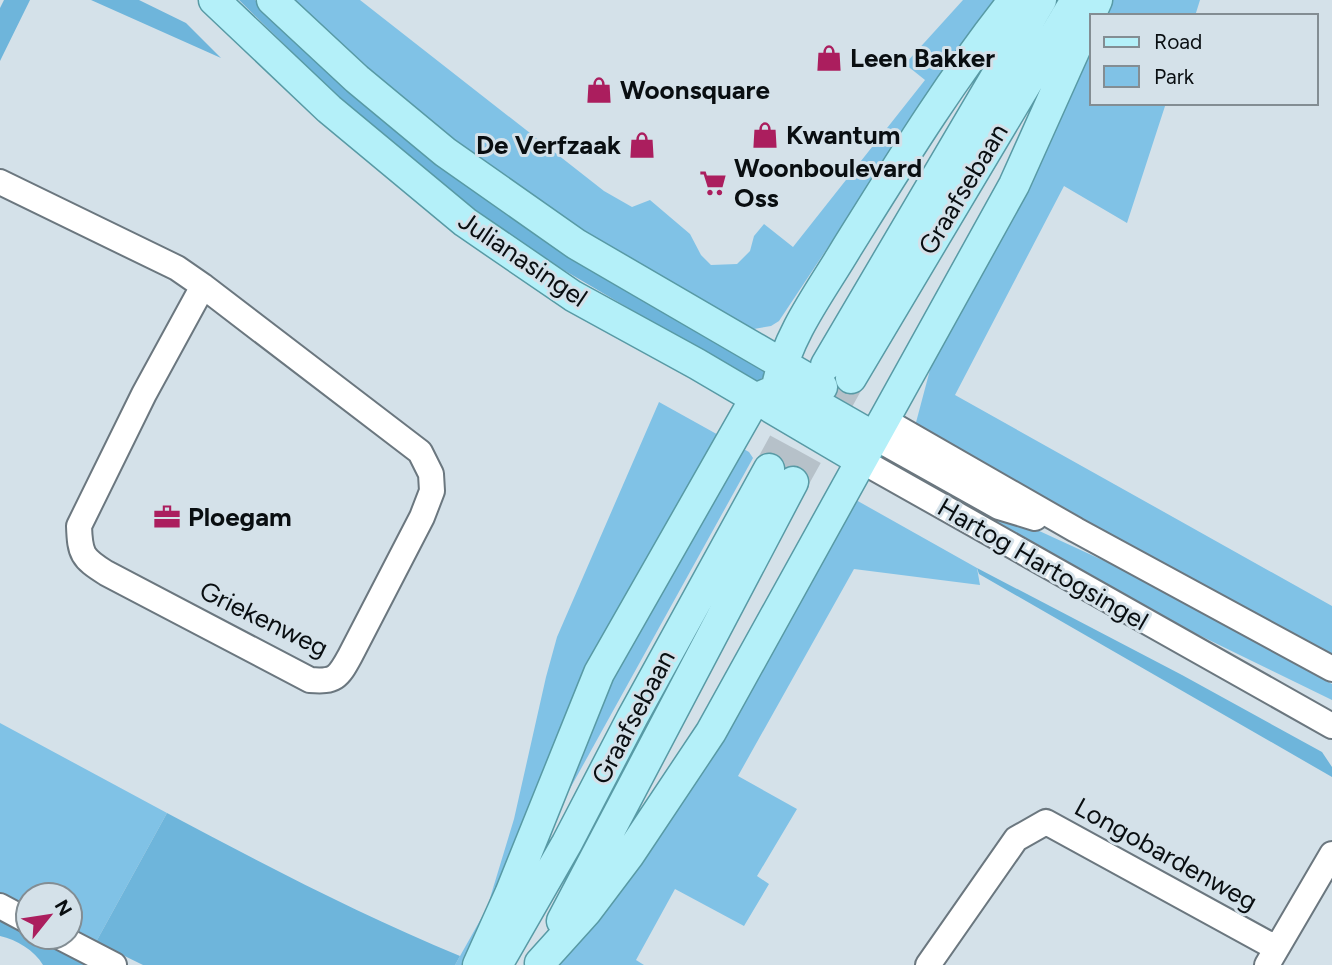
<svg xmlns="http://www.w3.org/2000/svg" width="1332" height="965" viewBox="0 0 1332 965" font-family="Figtree,sans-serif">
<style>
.green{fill:#80c2e6}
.forest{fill:#6eb5db}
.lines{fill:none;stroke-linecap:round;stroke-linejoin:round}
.major-tunnel{stroke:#b6c1c9;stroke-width:30;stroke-dasharray:30 15;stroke-linecap:butt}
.minor-casing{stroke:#6b777f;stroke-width:28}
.major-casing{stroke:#589aa5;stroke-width:33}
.minor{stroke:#fff;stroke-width:24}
.major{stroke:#b4f0f9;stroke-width:30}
.labels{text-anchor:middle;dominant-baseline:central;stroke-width:6;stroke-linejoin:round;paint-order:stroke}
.poi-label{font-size:26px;font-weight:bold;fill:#090e11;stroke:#d4e1e9;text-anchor:start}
.street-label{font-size:26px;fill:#090e11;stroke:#d4e1e9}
</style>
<rect width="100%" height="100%" fill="#d4e1e9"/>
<path class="green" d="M289 0H360L604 191 632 207 650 200 690 234 701 255 711 265 737 264 750 251 754 236 764 224 793 247 925 80 905 64 963 0H1003L901 137 779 321 771 326 748 330 658 283 475 163Z
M1103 0H1200L1195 16H1095Z
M1092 22V103H1166L1127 223 1064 186 955 395 1332 606V658L914 430 931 366 954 308Z
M659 402 749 452 753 458 567 794 480 965H455L487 908 514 819 546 677 557 637Z
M873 448 922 477 1161 587 1332 684V700L1166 619 945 494 870 458Z
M856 500 977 568 980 585 854 569 738 776 797 809 757 876 769 884 744 926 675 889 636 960 644 965H560Z
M0 723 167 813 96 942 70 929V895H28V908L0 894Z"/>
<path class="forest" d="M4 0H30L0 61V8Z
M91 0H139L186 23 221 58Z
M239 0H255L339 74 771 371 756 383 470 215 385 143Z
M977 568 1182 675 1322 752 1332 767V777L979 574Z
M167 813C263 864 360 915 460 956L455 965H143L96 942Z
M0 917 28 931V937H39L93 965H43C34 950 17 940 0 936Z"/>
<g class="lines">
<path class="major-tunnel" d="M769 469 807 399
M793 482 851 378"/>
<defs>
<path id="minor" d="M0 182 177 268 203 286 420 452 431 474 432 491 422 517 350 656C338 678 335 682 310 680L106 573C82 558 80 554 79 526L144 394 203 286
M884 420 1076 530 1332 669
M874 437 999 507 1035 518
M860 460 1332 726
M0 906 28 921
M60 937 114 965
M928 965 1016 839 1046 822 1276 948
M1267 965 1332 854"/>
<path id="major" d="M214 0 329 109 465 222 573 296 697 364 860 460
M272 0 357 79 445 152 576 244 822 387
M826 365 1041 0
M851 378 1076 0
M778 382C788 334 821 291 846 249 899 164 951 79 1014 0
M562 921 793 482
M540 963 586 912 629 855 711 732 1014 185 1097 0
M478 965 510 894 599 673 755 399 776 390 790 389 874 437
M497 965 567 843 632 718 769 469"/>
</defs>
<use href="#minor" class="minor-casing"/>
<use href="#major" class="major-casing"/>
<use href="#minor" class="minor"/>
<use href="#major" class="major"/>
</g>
<defs>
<symbol id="shop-bare" viewBox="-9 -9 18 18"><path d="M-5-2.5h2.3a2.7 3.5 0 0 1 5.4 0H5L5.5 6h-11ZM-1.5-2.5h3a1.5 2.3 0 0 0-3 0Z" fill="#ab1e5e" stroke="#d4e1e9" stroke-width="2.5" paint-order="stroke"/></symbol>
<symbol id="supermarket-bare" viewBox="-9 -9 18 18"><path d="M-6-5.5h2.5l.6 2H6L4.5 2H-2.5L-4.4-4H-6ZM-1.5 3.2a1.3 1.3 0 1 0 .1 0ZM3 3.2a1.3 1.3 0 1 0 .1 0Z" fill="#ab1e5e" stroke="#d4e1e9" stroke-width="2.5" paint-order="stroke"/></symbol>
<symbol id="office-bare" viewBox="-9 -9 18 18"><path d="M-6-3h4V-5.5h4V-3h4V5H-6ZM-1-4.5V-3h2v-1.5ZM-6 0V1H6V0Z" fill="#ab1e5e" stroke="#d4e1e9" stroke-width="2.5" paint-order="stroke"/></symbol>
</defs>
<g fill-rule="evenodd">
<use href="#shop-bare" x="810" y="39" width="38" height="38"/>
<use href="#shop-bare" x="580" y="71" width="38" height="38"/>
<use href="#shop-bare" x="746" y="116" width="38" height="38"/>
<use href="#shop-bare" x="623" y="126" width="38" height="38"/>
<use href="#supermarket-bare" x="694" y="164" width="38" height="38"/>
<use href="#office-bare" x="148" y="498" width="38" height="38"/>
</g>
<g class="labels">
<g class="poi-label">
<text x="850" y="58">Leen Bakker</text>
<text x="620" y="90">Woonsquare</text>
<text x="786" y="135">Kwantum</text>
<text x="621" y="145" text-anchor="end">De Verfzaak</text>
<text x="734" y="168">Woonboulevard<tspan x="734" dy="30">Oss</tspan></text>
<text x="188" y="517">Ploegam</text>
</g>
<g class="street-label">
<text transform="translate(963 189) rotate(-59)">Graafsebaan</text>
<text transform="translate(523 259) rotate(34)">Julianasingel</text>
<text transform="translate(1043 564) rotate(30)">Hartog Hartogsingel</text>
<text transform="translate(264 619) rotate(26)">Griekenweg</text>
<text transform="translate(633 717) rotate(-62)">Graafsebaan</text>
<text transform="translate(1166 854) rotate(29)">Longobardenweg</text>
</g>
</g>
<rect x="1090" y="14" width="228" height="91" fill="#d4e1e9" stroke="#838d93" stroke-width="2"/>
<rect x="1104" y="37" width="35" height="10" fill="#b4f0f9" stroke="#838d93" stroke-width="2"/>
<text x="1154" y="49" font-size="21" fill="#090e11">Road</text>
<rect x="1104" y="66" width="35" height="21" fill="#80c2e6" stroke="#838d93" stroke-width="2"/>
<text x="1154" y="84" font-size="21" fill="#090e11">Park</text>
<g transform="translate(49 916) rotate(60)"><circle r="33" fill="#d4e1e9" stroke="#838d93" stroke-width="2"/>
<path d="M0-5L12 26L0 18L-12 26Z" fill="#ab1e5e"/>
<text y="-10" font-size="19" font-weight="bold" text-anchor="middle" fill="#090e11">N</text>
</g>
</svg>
